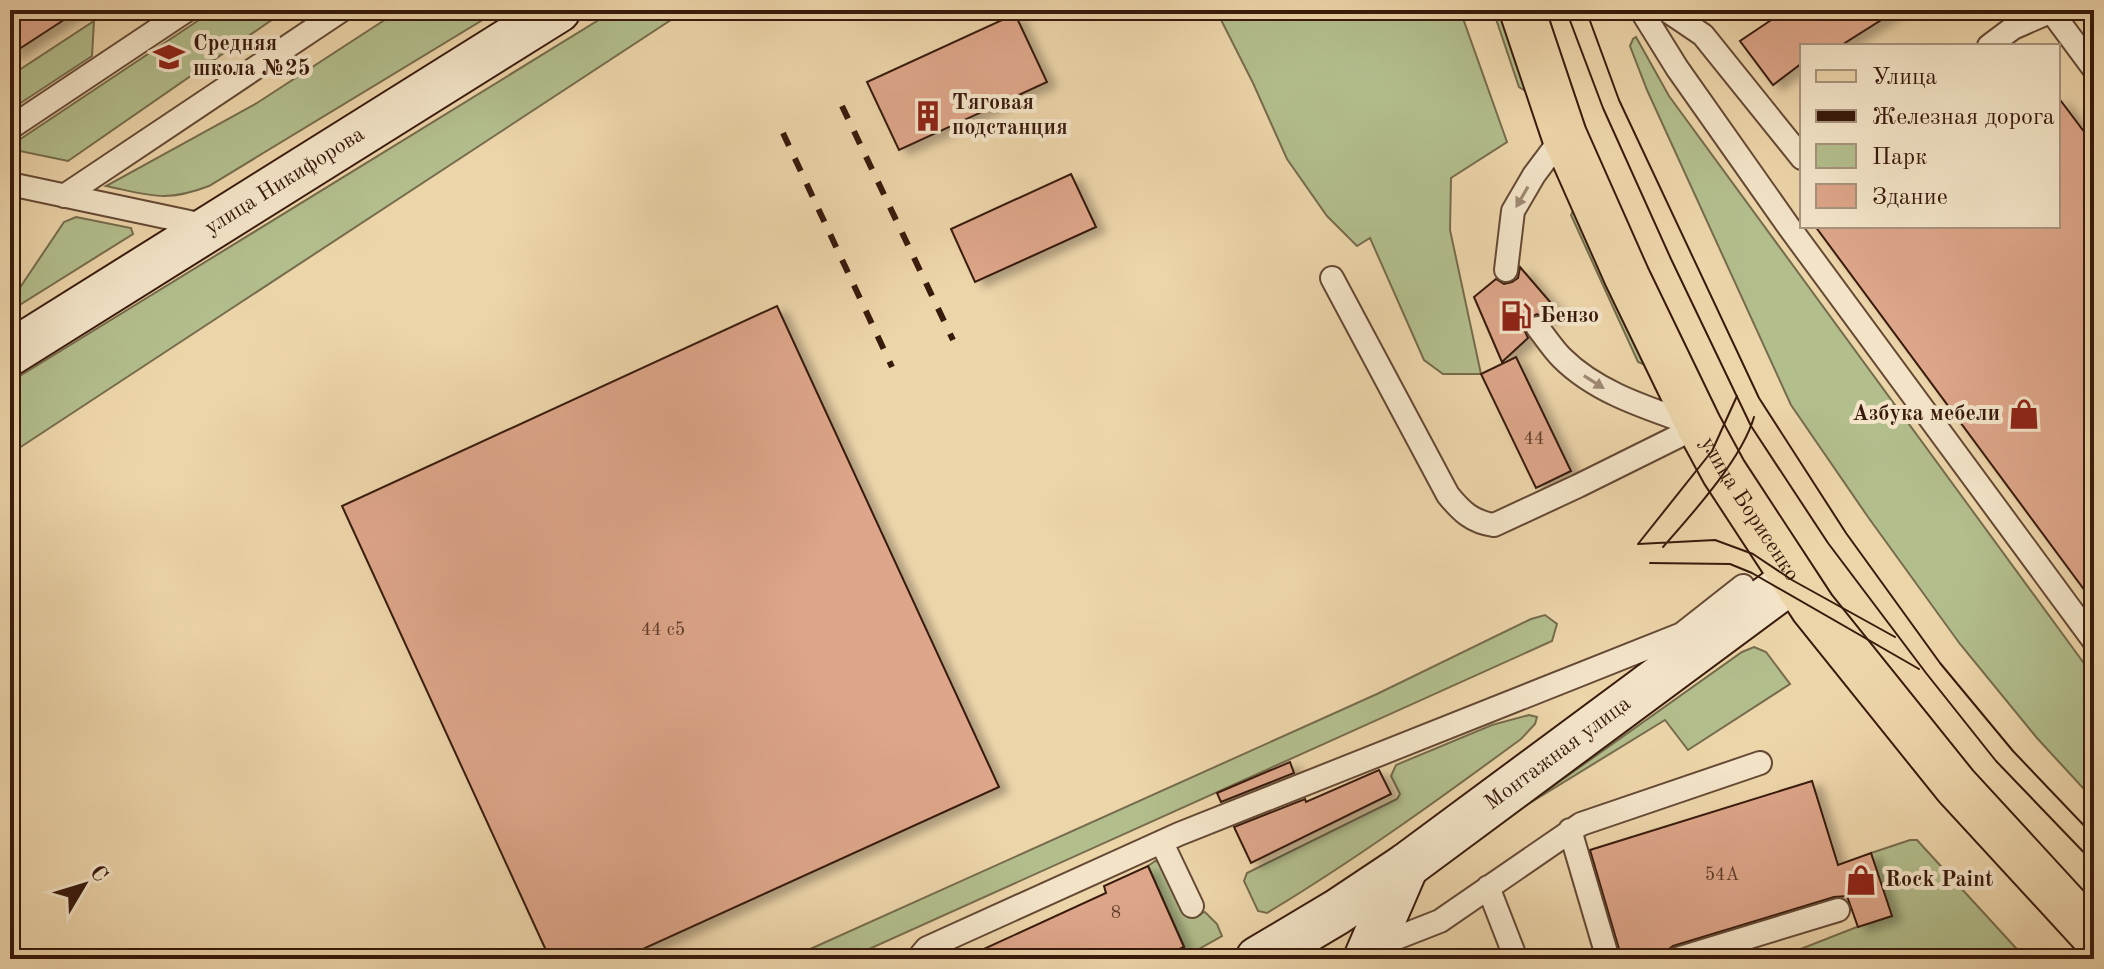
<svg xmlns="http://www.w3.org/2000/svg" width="2104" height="969" viewBox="0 0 2104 969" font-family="'Old Standard TT',serif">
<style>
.green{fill:#b3be8d;stroke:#766c4c;stroke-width:2}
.building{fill:#dda589;stroke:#381a0c;stroke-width:2;filter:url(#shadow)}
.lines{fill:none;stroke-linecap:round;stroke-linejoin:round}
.lane-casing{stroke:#654934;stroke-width:26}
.secondary-casing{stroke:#381a0c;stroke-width:48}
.primary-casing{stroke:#381a0c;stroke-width:48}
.lane{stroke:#f3e4c8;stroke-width:22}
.secondary{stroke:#f3e4c8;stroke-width:44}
.primary{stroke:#edd5aa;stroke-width:44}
.tram{stroke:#381a0c;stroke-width:2}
.rail{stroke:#381a0c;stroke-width:6;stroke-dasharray:14 14;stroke-linecap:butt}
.oneway{fill:#9f8973}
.labels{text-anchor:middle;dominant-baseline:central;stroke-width:8;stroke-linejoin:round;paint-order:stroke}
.number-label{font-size:18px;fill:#613d2b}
.poi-label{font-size:22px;font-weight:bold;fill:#381a0c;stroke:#f3e4c8;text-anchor:start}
.street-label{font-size:22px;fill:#381a0c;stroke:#f3e4c8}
</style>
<defs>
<filter id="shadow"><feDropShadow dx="9" dy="5" stdDeviation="4" flood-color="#0004"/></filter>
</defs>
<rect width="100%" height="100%" fill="#edd5aa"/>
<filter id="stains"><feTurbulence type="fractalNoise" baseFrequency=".0025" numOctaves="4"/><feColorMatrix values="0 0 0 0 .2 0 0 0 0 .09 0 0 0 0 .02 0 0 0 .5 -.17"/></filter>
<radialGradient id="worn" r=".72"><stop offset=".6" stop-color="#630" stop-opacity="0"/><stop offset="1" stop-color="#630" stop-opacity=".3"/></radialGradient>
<path class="green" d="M214 10H286L68 161 10 149V146Z
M400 10H442L458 16 484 10H499L209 186C165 203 150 195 106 186L257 103Z
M615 10H686L10 454V382Z
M1216 10H1460L1507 142 1451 178 1450 230 1481 374H1443L1424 360 1370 238 1357 246 1327 216 1287 159 1253 83Z
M1493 10H1501L1527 87 1524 90 1519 87Z
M94 21 92 56 10 110V76Z
M1636 37 1669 96 2094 677V800L2037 738 1960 644 1868 517 1791 405 1647 90 1630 46 1633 39Z
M1573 211 1578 212 1645 362 1643 364 1638 362 1571 215Z
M76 217 131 228 133 234 10 311V297L17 292 64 222Z
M1545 615 1557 624 1552 641 847 959H788L1377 694 1531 619Z
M1754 647 1766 652 1790 684 1688 750 1665 720 1525 806 1742 652Z
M1529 715 1537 717 1535 724 1521 739C1438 800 1355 860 1267 913L1258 911 1244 881 1247 873 1397 799 1400 794 1391 776 1396 765 1492 725Z
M1910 840H1917L2026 959H1890L1888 956 1879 959H1775L1862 925 1871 853Z
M1155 861 1163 863 1188 916 1205 912 1217 924 1222 936 1181 959H1160L1184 946 1148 866Z"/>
<path class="building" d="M10 10H79L10 55Z
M1786 10H1897L1840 46H1802V63L1773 85 1740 41Z
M1015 14 1047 82 899 150 867 82Z
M2058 97 2094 145V603L1815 226H2058Z
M1071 174 1096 227 975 282 951 229Z
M1520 267 1557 310 1548 319 1537 314 1529 318 1524 329 1528 338 1502 362 1474 297 1496 279 1504 284 1512 282 1518 278Z
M777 306 999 787 621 959H550L342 506Z
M1516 357 1571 471 1536 488 1481 374Z
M1290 762 1294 773 1221 802 1217 793Z
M1379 770 1391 794 1251 863 1234 827 1305 799 1306 802Z
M1812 781 1838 865 1871 853 1892 916 1858 927 1847 896 1834 897 1673 946 1665 952 1642 959H1622L1590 850Z
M1148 866 1184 947 1156 959H962L1106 893 1104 886Z"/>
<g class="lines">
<defs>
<path id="lane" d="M1641 10 1677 68 1789 227 2094 641
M1666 10 1703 35 1802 158
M2051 11 2094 69
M1989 46 2013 28 2054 10
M10 128 187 10
M10 184 208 226
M64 196 342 10
M1506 270 1513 211 1534 175 1564 135
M1332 278 1448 495C1461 511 1472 522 1494 525L1578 486 1699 426
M1538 328C1546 338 1553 349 1562 358 1598 394 1651 409 1698 426
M1570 830 1608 959
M1162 843 1192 906
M1488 887 1516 959
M1371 948 1440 921 1581 824 1760 763
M921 959V955L927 948 1179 834 1682 634 1743 586
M1677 959 1838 910"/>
<g id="secondary">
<path id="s1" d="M10 353 558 10"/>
<path id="s2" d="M1258 959 1337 912 1406 866 1792 580"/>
<path d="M1366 959 1406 866"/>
</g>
<g id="primary">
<path id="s3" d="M1522 10 1564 135 1627 277 1699 426 1724 472 1813 608 1956 786 2094 936"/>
</g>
</defs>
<use href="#lane" class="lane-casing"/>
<use href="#secondary" class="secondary-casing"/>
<use href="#primary" class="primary-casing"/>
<use href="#lane" class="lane"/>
<use href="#secondary" class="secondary"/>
<use href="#primary" class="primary"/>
<path class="tram" d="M1566 10 1603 108 1671 259 1751 426 1828 543 1926 673 1996 761 2094 863
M1586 10 1619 100 1759 398 1846 533 1940 663 2013 751 2094 836
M1638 544 1715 540 1753 554 1792 580 1895 637
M1638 544 1712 451 1737 396
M1663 547C1692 514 1742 459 1754 417
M1650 563 1730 564 1752 573 1919 669"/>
<path class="rail" d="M842 106 953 340
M783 133 892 367"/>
</g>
<defs><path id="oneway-solid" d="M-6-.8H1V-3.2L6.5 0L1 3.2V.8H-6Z" transform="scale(2)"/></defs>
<g class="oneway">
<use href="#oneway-solid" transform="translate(1522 197) rotate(120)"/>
<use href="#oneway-solid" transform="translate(1594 382) rotate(32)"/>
</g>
<defs>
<symbol id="school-bare" viewBox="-9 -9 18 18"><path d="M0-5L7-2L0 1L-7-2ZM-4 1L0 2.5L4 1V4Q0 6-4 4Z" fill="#8f2418" stroke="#f3e4c8" stroke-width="2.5" paint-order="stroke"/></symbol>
<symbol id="building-bare" viewBox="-9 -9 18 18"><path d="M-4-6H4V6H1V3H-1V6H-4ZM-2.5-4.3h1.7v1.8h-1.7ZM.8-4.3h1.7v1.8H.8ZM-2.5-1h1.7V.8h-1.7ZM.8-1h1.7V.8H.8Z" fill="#8f2418" stroke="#f3e4c8" stroke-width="2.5" paint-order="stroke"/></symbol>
<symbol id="fuel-bare" viewBox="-9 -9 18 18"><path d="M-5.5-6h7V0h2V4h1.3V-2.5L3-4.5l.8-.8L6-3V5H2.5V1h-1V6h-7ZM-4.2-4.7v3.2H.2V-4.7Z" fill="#8f2418" stroke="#f3e4c8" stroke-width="2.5" paint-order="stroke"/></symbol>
<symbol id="shop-bare" viewBox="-9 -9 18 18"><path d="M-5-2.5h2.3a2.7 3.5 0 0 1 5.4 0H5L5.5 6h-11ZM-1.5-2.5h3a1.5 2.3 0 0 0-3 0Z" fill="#8f2418" stroke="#f3e4c8" stroke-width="2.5" paint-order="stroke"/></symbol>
</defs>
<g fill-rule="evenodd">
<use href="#school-bare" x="147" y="35" width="44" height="44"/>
<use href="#building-bare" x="906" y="94" width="44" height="44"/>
<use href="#fuel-bare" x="1494" y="294" width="44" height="44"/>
<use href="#shop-bare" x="2002" y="392" width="44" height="44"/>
<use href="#shop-bare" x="1839" y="858" width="44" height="44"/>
</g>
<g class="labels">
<g class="number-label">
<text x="1534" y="439">44</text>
<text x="663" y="630">44 с5</text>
<text x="1722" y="875">54А</text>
<text x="1116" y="913">8</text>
</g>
<g class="poi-label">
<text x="193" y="44">Средняя<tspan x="193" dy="25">школа №25</tspan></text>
<text x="952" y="103">Тяговая<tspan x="952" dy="25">подстанция</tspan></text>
<text x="1540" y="316">Бензо</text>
<text x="2000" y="414" text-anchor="end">Азбука мебели</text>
<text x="1885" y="880">Rock Paint</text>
</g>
<g class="street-label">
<text stroke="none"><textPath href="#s1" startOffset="324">улица Никифорова</textPath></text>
<text stroke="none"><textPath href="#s3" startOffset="550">улица Борисенко</textPath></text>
<text stroke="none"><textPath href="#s2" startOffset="364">Монтажная улица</textPath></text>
</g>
</g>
<rect width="2104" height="969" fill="none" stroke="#edd5aa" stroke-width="40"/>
<rect x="12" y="12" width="2080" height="945" fill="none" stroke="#381a0c" stroke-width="4"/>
<rect x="20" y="20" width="2064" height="929" fill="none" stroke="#381a0c" stroke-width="2"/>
<rect x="1800" y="44" width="260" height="184" fill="#f3e4c8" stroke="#a8937d" stroke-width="2"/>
<rect x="1816" y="70" width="40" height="12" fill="#edd5aa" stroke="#a8937d" stroke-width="2"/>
<text x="1872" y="84" font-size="24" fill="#381a0c">Улица</text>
<rect x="1816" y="110" width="40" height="12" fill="#381a0c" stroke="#a8937d" stroke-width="2"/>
<text x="1872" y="124" font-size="24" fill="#381a0c">Железная дорога</text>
<rect x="1816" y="144" width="40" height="24" fill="#b3be8d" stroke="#a8937d" stroke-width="2"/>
<text x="1872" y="164" font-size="24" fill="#381a0c">Парк</text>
<rect x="1816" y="184" width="40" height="24" fill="#dda589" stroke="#a8937d" stroke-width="2"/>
<text x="1872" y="204" font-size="24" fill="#381a0c">Здание</text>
<g transform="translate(84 885) rotate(52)" stroke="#f3e4c8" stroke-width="6" paint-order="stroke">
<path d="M0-6L14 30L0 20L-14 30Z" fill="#381a0c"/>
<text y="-12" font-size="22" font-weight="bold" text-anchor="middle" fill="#381a0c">С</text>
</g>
<rect width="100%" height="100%" filter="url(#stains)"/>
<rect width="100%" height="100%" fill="url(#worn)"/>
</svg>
